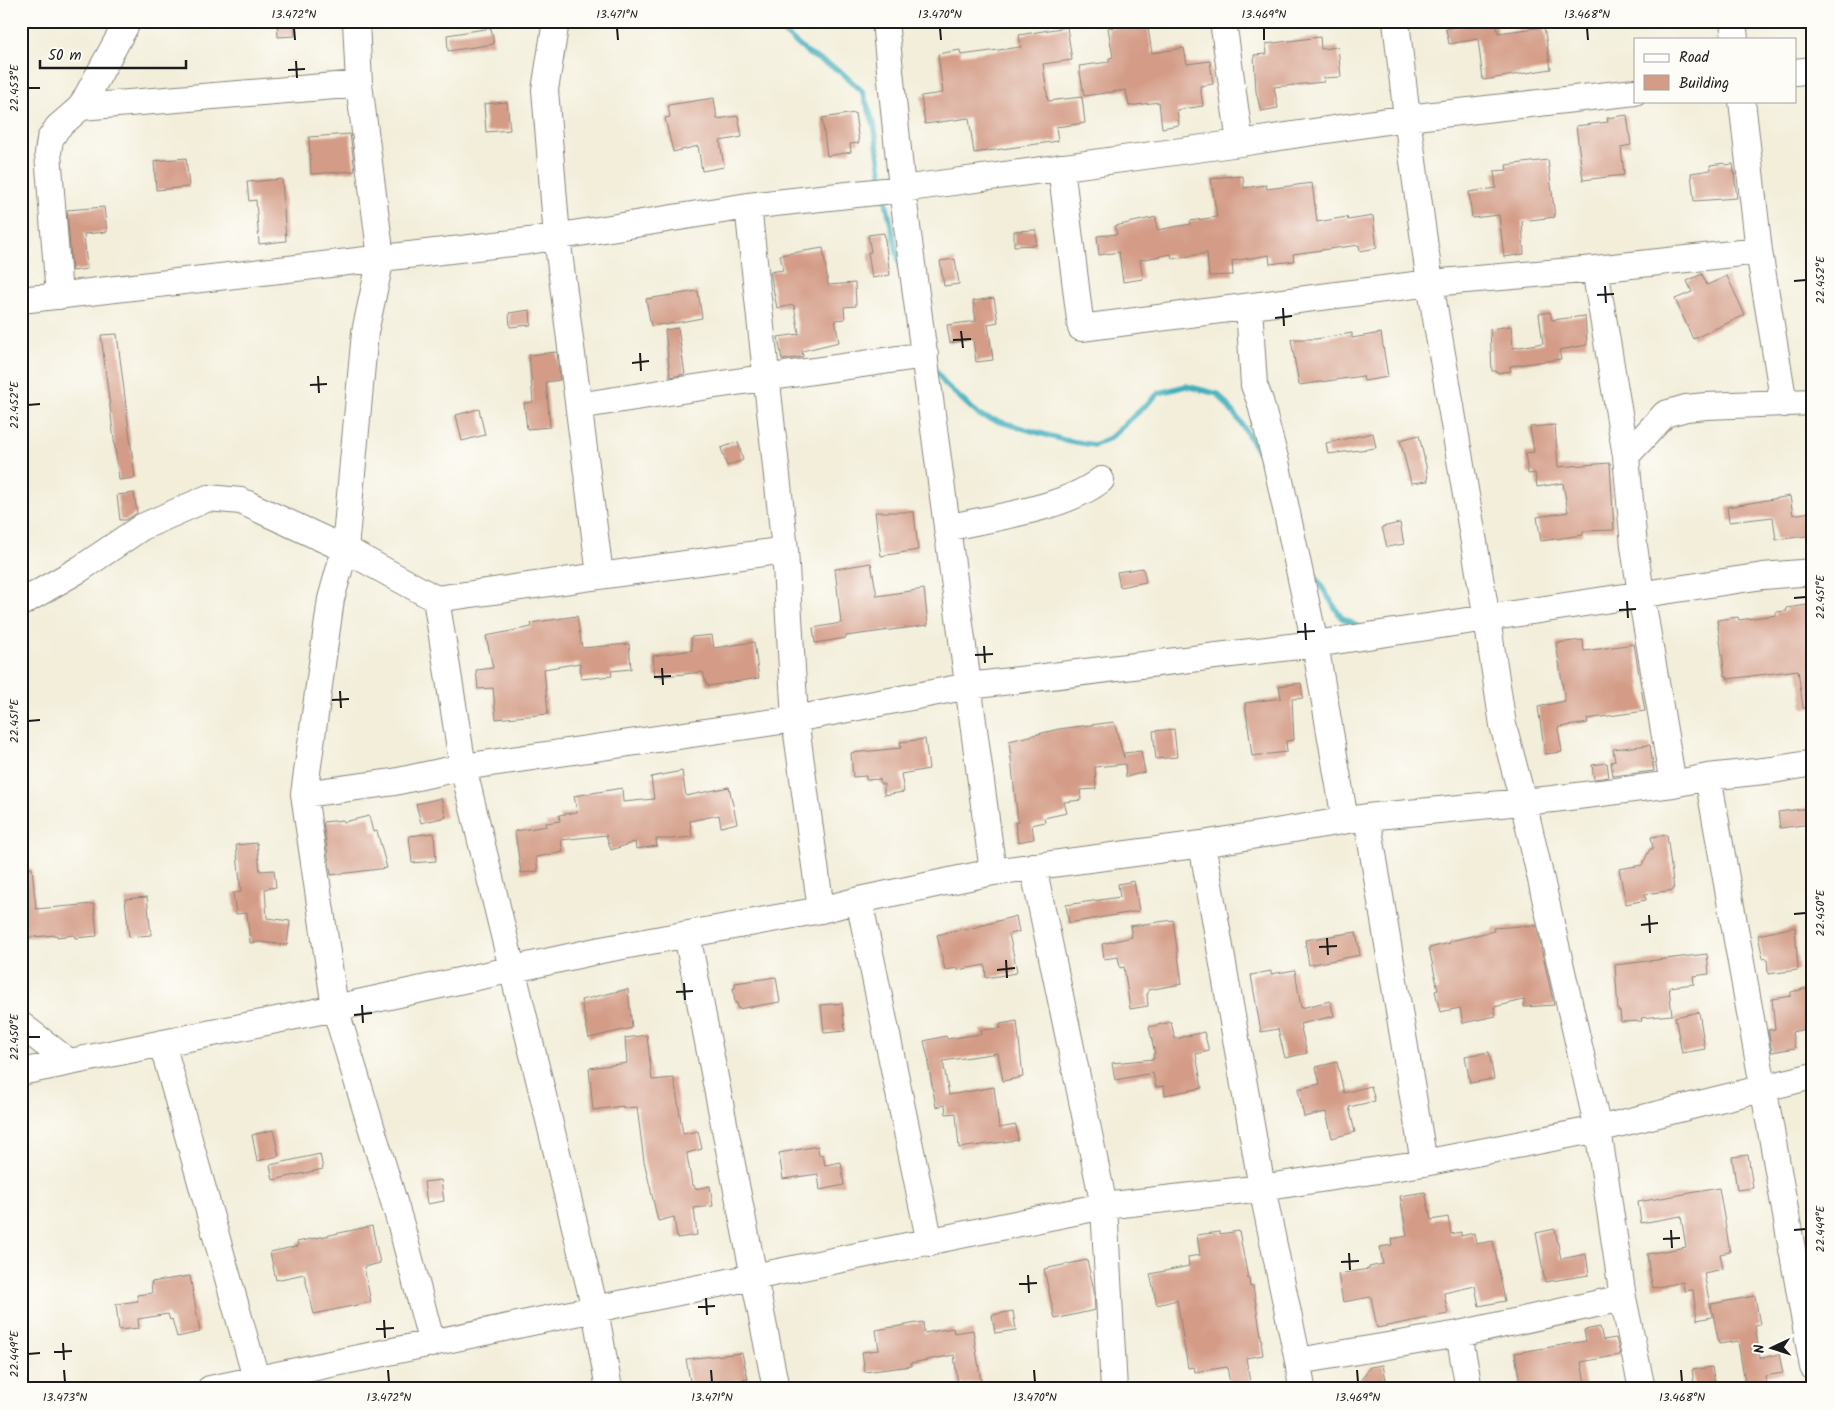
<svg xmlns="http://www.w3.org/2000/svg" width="1834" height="1410" viewBox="0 0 1834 1410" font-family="Kalam,sans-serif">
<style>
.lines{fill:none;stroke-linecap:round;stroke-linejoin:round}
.stream{stroke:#40afbd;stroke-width:5.5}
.building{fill:#d49c87}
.minor-casing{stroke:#88857b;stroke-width:28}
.minor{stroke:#fff;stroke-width:26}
.ticks{fill:none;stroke:#1c1c1c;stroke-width:2}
.neatline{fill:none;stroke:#1c1c1c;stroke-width:2}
.ticks-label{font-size:12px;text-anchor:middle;fill:#1c1c1c}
</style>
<rect width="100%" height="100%" fill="#fdfcf7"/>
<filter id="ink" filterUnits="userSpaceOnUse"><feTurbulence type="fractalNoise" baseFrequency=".02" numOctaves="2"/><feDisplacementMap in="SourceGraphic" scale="10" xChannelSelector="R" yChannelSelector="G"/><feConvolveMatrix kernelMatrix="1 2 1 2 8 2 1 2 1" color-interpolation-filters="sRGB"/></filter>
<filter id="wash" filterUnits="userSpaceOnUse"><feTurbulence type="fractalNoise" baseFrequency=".0096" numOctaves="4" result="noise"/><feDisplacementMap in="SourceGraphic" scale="20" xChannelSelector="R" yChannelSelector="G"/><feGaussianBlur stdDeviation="1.12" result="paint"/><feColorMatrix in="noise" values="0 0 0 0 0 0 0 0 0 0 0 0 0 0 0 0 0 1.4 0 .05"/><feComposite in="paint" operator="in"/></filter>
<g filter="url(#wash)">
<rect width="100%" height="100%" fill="#f3eeda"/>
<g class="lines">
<path class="stream" d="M770 21 809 54 840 71 862 91 874 124 883 186
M885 197 901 271
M936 371 945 384 980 416 1064 440 1094 445 1110 438 1159 393 1186 386 1218 394 1239 420 1258 451 1264 466
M1311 570 1341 617 1360 628"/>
</g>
<g id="blocks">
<path class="building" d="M277 21H294L295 36 278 37Z
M1486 21H1496L1498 33 1544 27 1551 69 1483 80 1478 39 1449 44 1446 29Z
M1147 22 1152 53 1184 48 1187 64 1210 61 1213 84 1200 86 1203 106 1177 110 1179 125 1162 128 1159 102 1129 106 1126 90 1084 96 1079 66 1109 62V58L1113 57 1108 28Z
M1067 27 1072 60 1043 64 1048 101 1082 97 1085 123 1056 127 1058 141 974 153 969 118 925 124 921 96 943 93 938 54 960 50 961 55 1021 47 1019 35Z
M491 28 494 44 448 51 447 35Z
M1320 37 1321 49 1338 47 1341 77 1323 78 1324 82 1274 87 1278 108 1261 111 1256 92 1254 55 1267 54 1266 44Z
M714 98 717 119 738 116 742 137 720 141 724 167 702 171 698 146 673 152 665 118 670 117 668 105Z
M507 102 510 130 486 132 484 104Z
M855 113 859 143 850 144 851 152 827 156 822 118Z
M1627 115 1631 145 1621 147 1624 175 1583 180 1576 126 1608 122 1607 118Z
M350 134 355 171 311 174 309 137Z
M186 158 189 187 156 190 154 161Z
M1548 160 1555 217 1522 221 1524 254 1504 257 1499 215 1472 218 1469 192 1496 188 1494 171 1507 170 1506 165Z
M1725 163V165L1733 164 1737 198 1694 201 1691 173 1711 170 1710 165Z
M1230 176V177L1243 176 1244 188 1266 185 1267 189 1312 183 1317 222 1347 217 1348 220 1373 216 1377 248 1360 251 1359 245 1293 254 1294 261 1270 264 1269 255 1232 261 1233 275 1209 276 1207 253 1172 259 1171 254 1140 260 1143 279 1123 282 1119 252 1099 255 1097 236 1117 234 1115 226 1156 217 1157 230 1191 224 1190 221 1217 217 1211 179Z
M282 179 286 241 259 244 256 200 249 201 247 182Z
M104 207 107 232 84 234 87 269 72 271 67 210Z
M1036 230V245L1014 246V231Z
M884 233 890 275 872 278 868 252H871L868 235Z
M823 248 828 285 855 283 856 306 844 307 845 319 835 320 839 342 802 351 803 357 782 360 778 337 799 334 794 305 777 308 770 272 783 270 780 255Z
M955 259 959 284 944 286 940 261Z
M1702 274 1707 285 1727 276 1745 315 1693 339 1675 299 1692 292 1687 281Z
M698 291 702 318 664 325V324L651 326 646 299Z
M994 298 998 322 988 324 993 360 976 362 973 339 950 343 947 325 976 321 973 301Z
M530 310 531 325 510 327 509 313Z
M1550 312 1552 320 1585 316 1587 345 1559 350 1561 359 1510 366 1511 371 1497 373 1496 371H1492L1490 329 1511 326 1513 348 1543 343 1539 314Z
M678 328 685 374 670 377 665 330Z
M1352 333V338L1381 333 1388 377 1364 381 1363 376 1299 385 1291 339H1316Z
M117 334 135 478 119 480 101 335Z
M557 352 560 380 546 382 550 427 527 429 524 403 533 402 529 355Z
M479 409 485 435 462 441 456 415Z
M1555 425 1558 467 1610 463 1614 530 1583 531V535L1541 541 1537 517 1568 512 1563 483 1537 487 1535 473 1528 474 1525 453 1534 452 1530 427Z
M1373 433 1376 448 1328 454 1326 443Z
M1419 435 1426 466 1428 481 1411 483 1400 440Z
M738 442 743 460 727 466 721 448Z
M134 493 137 513 126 520H120L117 495Z
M1790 496 1793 515 1810 512 1813 535 1776 540 1773 517 1729 522 1727 507Z
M875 512H914L918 550 881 556Z
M1400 523 1404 544 1387 547 1382 527Z
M871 563 877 596 924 589 928 625 846 636V638L815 643 813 628 841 623 835 569Z
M1143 568 1146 582 1120 587 1117 572Z
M1808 605V608H1813V708H1803L1798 670 1728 679 1727 676H1725L1717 620 1738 617 1739 620 1776 615V612L1787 611 1786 608Z
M577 616 582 648 629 644 631 669 611 671 612 676 581 679 580 663 544 669 548 714 496 719 493 688 478 689 476 670 493 668 486 636 532 627 531 623Z
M712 635 714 648 754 642 759 678 708 686V684H706L703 672 655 677 653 656 692 650 691 637Z
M1583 640 1584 651 1634 644 1645 711 1587 719 1588 723 1560 727 1558 728 1562 752 1545 754 1538 707 1565 701 1556 643Z
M1301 683 1303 698 1292 699 1294 740 1286 741 1287 752 1252 756 1245 703 1281 698 1279 686Z
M1114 722 1124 758V753L1141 751 1145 772 1126 777 1125 764 1095 767 1096 789 1080 790 1081 800 1064 802 1067 813 1044 818 1045 822 1032 825 1034 839 1018 842 1015 822H1018L1009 741 1059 729Z
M1174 729 1177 757 1156 759 1153 731Z
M925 739 929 769 901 774 904 792 884 795V784H880V779L866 780V776L853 777 851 753 901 748 900 742Z
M1650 745 1654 771 1613 776 1611 762 1615 761 1613 749Z
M1607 763 1609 777 1594 779 1592 765Z
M682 771 686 796 729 787 737 823 721 827 719 815 690 821 692 837 672 839H656L657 846 636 849 635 842 611 850 606 835 561 840 563 852 536 857 538 871 521 873 515 831 547 826 546 823 560 821 559 815 577 812 574 796 622 788 623 802 654 799 651 777Z
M441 798 446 817 421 823 416 804Z
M1809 808 1811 824 1780 828 1778 812Z
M369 816 373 832 377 831 387 868 331 875 323 822 343 820 344 822Z
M434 833 436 861 412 863 409 836Z
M1667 835 1674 890 1645 894 1646 900 1626 904 1619 869 1642 865 1650 849H1653L1651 837Z
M257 843 260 871 274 870 276 887 265 889 267 918 290 921 287 945 260 942 250 943 247 913 236 914 233 893 241 892 236 845Z
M21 868H32L36 909 94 904 97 936 75 938 74 935 57 937V935L21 938Z
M1134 881 1139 911 1069 923 1066 905 1120 897 1118 884Z
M147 897 151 935 129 937 125 899Z
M1016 916 1019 932 1009 934 1017 971 1016 973 986 978 985 965 958 970V968L945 970 937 935 964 928 965 930Z
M1173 920 1182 984 1148 990V994H1147L1148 1006 1130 1009 1124 967 1120 968 1118 957 1104 959 1102 944 1132 937 1130 926Z
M1536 925 1554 1005 1524 1007V1000L1494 1007 1496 1016 1463 1023 1460 1008 1440 1012 1435 991 1438 990 1429 948 1450 943V941L1494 931 1493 928Z
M1795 927 1798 970 1768 974 1767 958 1763 959 1758 935Z
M1356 932 1360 955 1309 965 1305 940Z
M1707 954 1709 974 1693 976 1694 984 1669 987 1672 1015 1641 1018 1642 1021 1621 1022 1620 1011H1618L1615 965Z
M1295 970 1301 1008 1330 1001 1334 1016 1300 1024 1307 1053 1285 1058 1278 1029 1261 1032 1251 975 1271 971V974Z
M776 977 780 1002 738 1009 737 1003H735L733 988H735V983Z
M1813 987V1027L1792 1032 1795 1048 1772 1052 1768 1030 1775 1029 1772 999 1791 996V992Z
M628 989 632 1028 589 1038 581 1000Z
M842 1003 845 1031 824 1033 821 1005Z
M1699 1012 1705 1049 1682 1053 1675 1017Z
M1017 1021 1023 1077 1003 1081 998 1053 943 1061 949 1095 994 1087 999 1128 1016 1125 1018 1140 959 1148 956 1113 946 1114 945 1105 936 1107 928 1063 930 1062H929L924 1041 946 1036 947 1039 982 1034 981 1030 1001 1028 1000 1024Z
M1171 1022 1175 1039 1204 1032 1209 1051 1196 1054 1202 1088 1165 1095 1164 1086 1156 1087 1153 1073 1115 1080 1112 1063 1154 1059 1153 1054H1155L1149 1027Z
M647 1035 652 1080 674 1078 683 1134 698 1131 702 1149 687 1153V1155L692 1185H694L695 1189 710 1186 713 1206 694 1208 697 1235 677 1238 674 1217 658 1221 644 1161 637 1107 623 1108V1106L593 1110 589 1068 627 1063 625 1038Z
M1489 1052 1494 1079 1470 1083 1465 1056Z
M1337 1062 1344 1093 1371 1086 1375 1101 1349 1107 1355 1132 1332 1138 1326 1112 1304 1117 1298 1089 1320 1084 1316 1067Z
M273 1130 279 1156 257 1161 252 1135Z
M818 1146 819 1155H823L825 1165 841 1162 844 1185 820 1190 818 1174 783 1179 779 1153Z
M320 1154 323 1169 273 1180 270 1165Z
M1748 1155 1753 1188 1737 1190 1732 1157Z
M441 1180 444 1201 427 1204 424 1182Z
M1719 1188 1730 1252 1720 1254 1723 1269 1704 1273 1712 1317 1697 1320 1693 1290 1684 1291 1683 1282 1653 1288 1649 1269 1647 1254 1686 1247 1681 1216 1641 1223 1638 1202Z
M1425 1192 1431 1220 1448 1217 1451 1234 1461 1232V1236L1474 1233 1476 1244 1493 1241 1505 1301 1479 1306 1475 1286 1444 1293 1448 1314 1377 1328 1371 1297 1343 1302 1338 1274 1369 1269V1267L1383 1264 1380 1247 1392 1245 1391 1239 1407 1236 1400 1196Z
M372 1226 380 1263 364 1267 371 1302 314 1314 304 1274 276 1280 270 1252 298 1246 297 1242Z
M1555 1229 1561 1259 1586 1254 1589 1275 1545 1282 1536 1233Z
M1239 1231 1248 1278H1249L1250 1287 1253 1286 1262 1342H1261L1263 1355 1246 1358 1251 1389H1231L1227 1367 1195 1372 1194 1367 1188 1368 1177 1300 1157 1305 1150 1274 1189 1266 1188 1257 1200 1255 1197 1235 1220 1232V1234Z
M1087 1260 1094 1290 1095 1310 1055 1319 1044 1269Z
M190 1276 200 1332 177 1337 172 1319 170 1320 168 1314 138 1319 139 1328 119 1330 116 1304 138 1301 137 1295 152 1293 151 1282Z
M1755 1296 1760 1325 1755 1326 1760 1358 1779 1354 1783 1373 1765 1376 1767 1389H1750L1749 1382 1745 1383 1738 1341 1719 1344 1711 1304Z
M1013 1311 1016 1330 995 1333 992 1315Z
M923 1322 924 1333 953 1328 954 1333 973 1330 981 1382 958 1385 954 1355 911 1363V1366L865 1372 862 1352 879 1350 876 1330Z
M1600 1327 1603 1340 1616 1338 1620 1355 1581 1362 1586 1389H1521L1515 1353 1586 1341 1584 1330Z
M742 1353 748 1379 691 1387 686 1359Z
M1383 1365 1388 1389H1354L1370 1367Z
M1712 1367 1716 1389H1695L1692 1370Z"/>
</g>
</g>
<g filter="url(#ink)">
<use href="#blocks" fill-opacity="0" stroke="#88857b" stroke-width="1"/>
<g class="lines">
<defs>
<path id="minor" d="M356 21 359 84 381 258 365 332 345 549 331 599 304 794 335 1008 401 1225 432 1344
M556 21 545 90 557 237 600 575
M885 21 902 189 993 872
M1223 21 1240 143
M1396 21 1407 118 1430 283 1487 619 1503 725 1523 801 1598 1129 1623 1298 1642 1389
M1733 21 1735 39
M1795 72 1813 70
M1742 101 1759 251 1784 404
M81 107 359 84
M1061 167 1081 328 1430 283 1595 269 1759 251
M748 206 785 550 795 719 821 910
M1595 269 1626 456 1634 546 1641 594 1673 784
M59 296 48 153 50 139 58 127 81 107 128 21
M21 300 529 241 748 206 902 189 1240 143 1407 118 1635 92
M1249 307 1254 385 1260 401 1276 462 1315 644 1345 820
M579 406C694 387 810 372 925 355
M1626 456 1665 414 1686 408 1706 406 1813 402
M947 528C994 517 1064 509 1101 480
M436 599 463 767 595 1309 609 1389
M21 603 80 569 142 527 208 498 241 501 345 549 436 599 785 550
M1708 777 1813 1367
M304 794 394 782 463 767 795 719 969 686 1315 644 1763 576 1813 572
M1367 817 1424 1163
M1202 844 1262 1188 1298 1361 1302 1389
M1033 866 1104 1206 1114 1389
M859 900 930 1243
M687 935 776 1389
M21 1025 69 1062
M162 1043 259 1389
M21 1072 335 1008 601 950 821 910 859 900 993 872 1202 844 1367 817 1553 799 1673 784 1708 777 1773 770 1813 763
M1459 1334 1469 1389
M1298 1361 1459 1334 1623 1298
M210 1389 595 1309 1104 1206 1262 1188 1424 1163 1598 1129 1813 1076"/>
</defs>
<use href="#minor" class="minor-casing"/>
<use href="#minor" class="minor"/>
</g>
</g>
<path class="ticks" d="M294 28 295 40M617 28 618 40M940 28 941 40M1264 28V40M1587 28 1588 40M296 61 297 78M288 70 305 69M28 88H40M1794 281 1806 280M1605 286 1606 303M1597 295 1614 294M1283 308 1284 326M1275 318 1292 316M961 331 963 348M953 340 971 339M640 353 641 371M632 363 649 361M318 376 319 393M310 385 327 384M28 405 40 404M1794 598 1806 597M1627 601 1628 618M1619 610 1636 609M1305 623 1306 640M1297 632 1315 631M984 646 985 663M975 655 993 654M662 668 663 685M654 677 671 676M340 691 341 708M332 700 349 699M28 721 40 720M1794 914 1806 913M1649 915 1650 933M1641 925 1658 923M1327 938 1328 955M1319 947 1337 946M1006 960 1007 978M997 970 1015 968M684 983 685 1000M676 992 693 991M362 1005 363 1023M354 1015 372 1013M28 1037H40M1671 1230 1672 1248M1794 1230 1806 1229M1663 1239 1680 1238M1349 1253 1350 1270M1341 1262 1359 1261M1028 1275 1029 1293M1019 1284 1037 1283M706 1298 707 1315M698 1307 715 1306M384 1320 385 1338M376 1329 394 1328M63 1343 64 1360M54 1352 72 1351M28 1354 40 1353M64 1370 65 1382M388 1370 389 1382M711 1370 712 1382M1034 1370 1035 1382M1357 1370 1358 1382M1681 1370 1682 1382"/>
<rect width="1834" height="1410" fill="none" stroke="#fdfcf7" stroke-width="55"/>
<rect x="1634" y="38" width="162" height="65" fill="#fdfcf7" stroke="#a3a29f"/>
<rect x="1644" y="54" width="25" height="8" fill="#ffffff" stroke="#a3a29f"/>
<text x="1679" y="62" font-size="15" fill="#1c1c1c">Road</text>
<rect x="1644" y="75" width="25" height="15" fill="#d49c87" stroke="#a3a29f"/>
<text x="1679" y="88" font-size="15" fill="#1c1c1c">Building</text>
<g transform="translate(1772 1348) rotate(266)" stroke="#fdfcf7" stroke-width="4" paint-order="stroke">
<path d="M0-4L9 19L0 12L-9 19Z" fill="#1c1c1c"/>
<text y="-8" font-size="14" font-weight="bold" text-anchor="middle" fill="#1c1c1c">N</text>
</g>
<path d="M40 60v8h146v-8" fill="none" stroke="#1c1c1c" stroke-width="2.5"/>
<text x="48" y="60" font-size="15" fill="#1c1c1c" stroke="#fdfcf7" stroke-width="4" paint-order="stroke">50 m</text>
<rect x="28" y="28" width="1778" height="1354" class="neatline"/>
<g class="ticks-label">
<text x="294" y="18">13.472°N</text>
<text x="617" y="18">13.471°N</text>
<text x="940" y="18">13.470°N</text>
<text x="1264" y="18">13.469°N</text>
<text x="1587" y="18">13.468°N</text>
<text transform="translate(14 88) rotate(-90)" y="4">22.453°E</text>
<text transform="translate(1820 280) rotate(-90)" y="4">22.452°E</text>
<text transform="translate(14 405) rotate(-90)" y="4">22.452°E</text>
<text transform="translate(1820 597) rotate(-90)" y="4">22.451°E</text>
<text transform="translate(14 721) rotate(-90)" y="4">22.451°E</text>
<text transform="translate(1820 913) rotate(-90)" y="4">22.450°E</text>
<text transform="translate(14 1037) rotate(-90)" y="4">22.450°E</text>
<text transform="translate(1820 1229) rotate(-90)" y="4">22.449°E</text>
<text transform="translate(14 1354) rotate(-90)" y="4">22.449°E</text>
<text x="65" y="1401">13.473°N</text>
<text x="389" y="1401">13.472°N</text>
<text x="712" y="1401">13.471°N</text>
<text x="1035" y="1401">13.470°N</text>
<text x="1358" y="1401">13.469°N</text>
<text x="1682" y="1401">13.468°N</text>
</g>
</svg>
